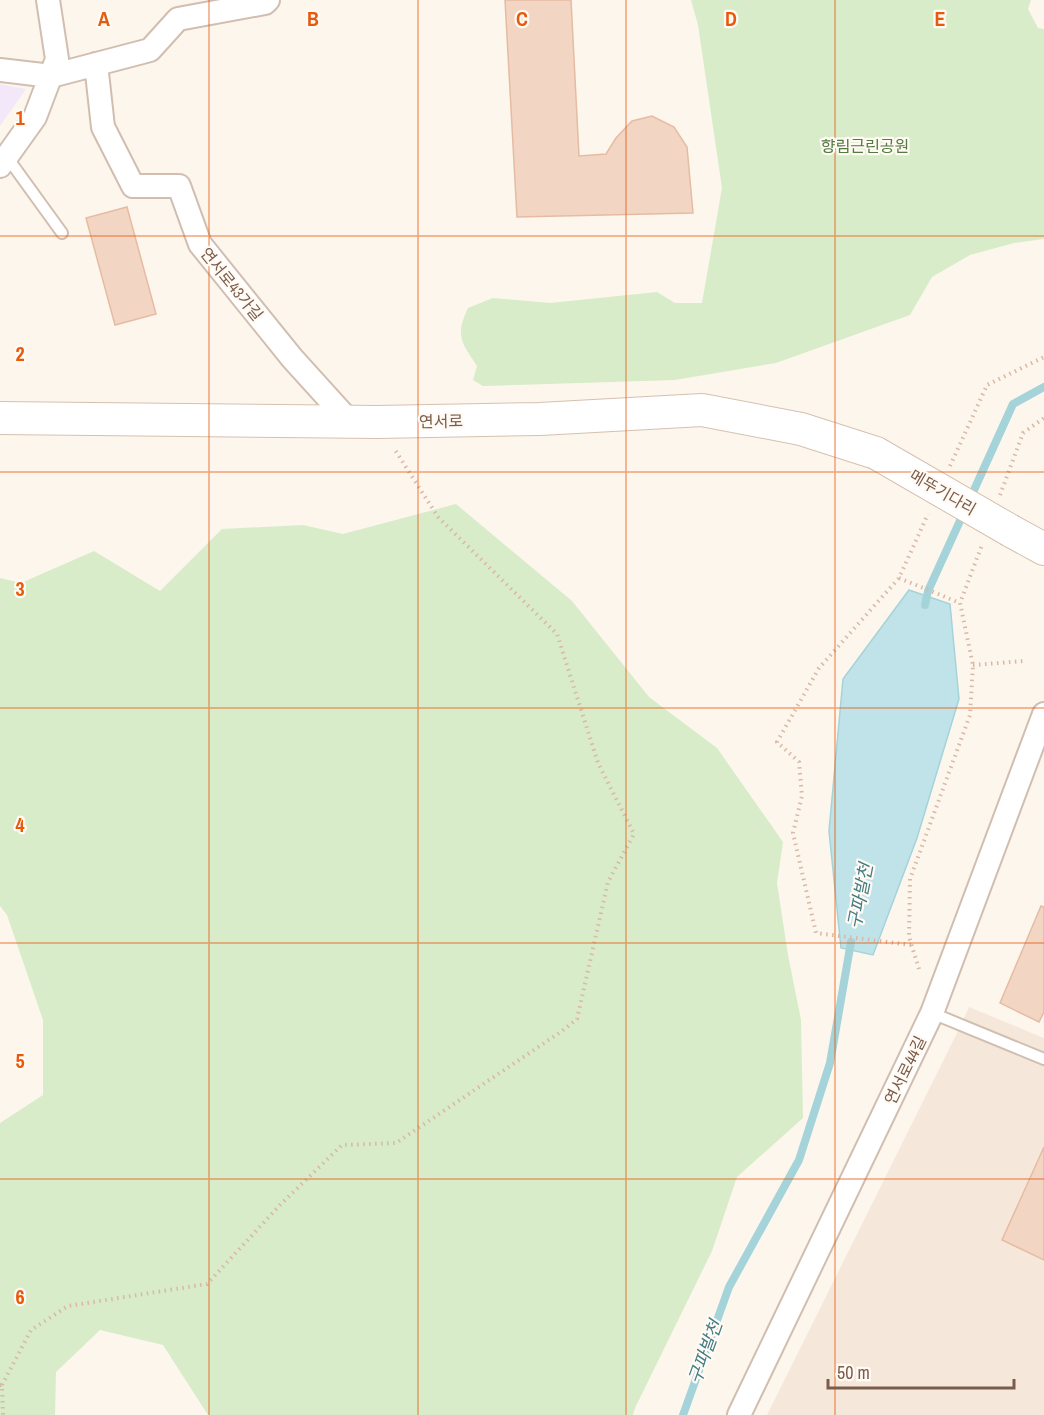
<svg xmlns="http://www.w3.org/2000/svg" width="1044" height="1415" viewBox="0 0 1044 1415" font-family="'Archivo Narrow','Noto Sans KR',sans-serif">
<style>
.residential{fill:#f5e8da}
.education{fill:#f3e8fa}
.green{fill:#d8ecc9}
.water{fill:#bfe3e8;stroke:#a5d3da;stroke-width:1.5}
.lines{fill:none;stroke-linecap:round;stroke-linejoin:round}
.stream{stroke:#a5d3da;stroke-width:8}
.building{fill:#f3d5c3;stroke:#e6bba3;stroke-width:1.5}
.service-casing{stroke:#d1beb0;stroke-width:14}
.minor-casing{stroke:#d1beb0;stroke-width:26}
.secondary-casing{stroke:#d6c0b0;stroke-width:34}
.path{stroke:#d9b8a5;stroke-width:4;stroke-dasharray:1.5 4.5;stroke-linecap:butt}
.service{stroke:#fff;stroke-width:10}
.minor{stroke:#fff;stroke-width:22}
.secondary{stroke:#fff;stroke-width:32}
.secondary-bridge-casing{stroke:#d6c0b0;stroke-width:34;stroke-linecap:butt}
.secondary-bridge{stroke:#fff;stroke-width:32}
.grid{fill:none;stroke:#e8590c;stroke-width:1.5;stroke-opacity:0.55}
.labels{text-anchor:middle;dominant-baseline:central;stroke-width:4.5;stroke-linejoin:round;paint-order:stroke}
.park-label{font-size:16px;fill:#537a41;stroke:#fffaf3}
.street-label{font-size:16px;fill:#7a5c4d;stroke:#fffaf3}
.water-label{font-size:18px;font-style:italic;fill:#437c86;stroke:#fffaf3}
.grid-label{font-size:20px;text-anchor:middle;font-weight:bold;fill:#e8590c;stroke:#fffaf3;stroke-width:4.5;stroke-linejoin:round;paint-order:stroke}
</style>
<rect width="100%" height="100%" fill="#fdf6ec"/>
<path class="residential" d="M969 1007 1044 1038V1415H767L961 1025Z"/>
<path class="education" d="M0 84 26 89 0 126Z"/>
<path class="green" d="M691 0H1031L1028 9 1038 28 1044 29V239L1014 243 970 255 932 277 910 315 776 363 675 380 483 386 473 380 477 366C461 342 455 336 468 308L493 298 550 303 657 292 675 303H702L722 188 698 25Z
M456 504 572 601 649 697 717 748 783 842 777 883 788 955 801 1020 803 1118 737 1177 712 1251 635 1408 633 1415H208L163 1345 100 1330 56 1372 55 1415H0V1123L43 1095V1020L7 915 0 906V578L21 583 94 551 160 591 222 529 303 525 343 534Z"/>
<path class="water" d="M909 590 950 604 959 699 917 838 873 955 841 948 829 831 843 679Z"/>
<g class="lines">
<path class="stream" d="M969 501 1013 404 1044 387
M925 605 928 591 964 512
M683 1415 729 1287 799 1160 830 1063 851 942"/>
</g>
<path class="building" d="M505 0H571L579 156 606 154 616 138 632 121 652 116 674 127 687 147 693 213 517 217Z
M127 207 156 314 115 325 86 218Z
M1041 906 1044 907V1012L1039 1022 1000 1003Z
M1044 1147V1260L1002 1240Z"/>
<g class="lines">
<defs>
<path id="service" d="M7 157 62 233
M932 1013 1044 1059"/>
<path id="minor" d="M96 64 103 127 133 186H179L200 244 292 358 349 421
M0 70 51 76 150 50 178 19 265 3 268 0
M0 166 35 117 57 59 48 0
M739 1415 932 1013 1044 714"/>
<path id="secondary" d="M0 418 377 422 540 419 702 410 801 429 876 453
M1011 531 1044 549"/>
</defs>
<use href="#service" class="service-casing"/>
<use href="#minor" class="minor-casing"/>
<use href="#secondary" class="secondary-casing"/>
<path class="path" d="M950 466 987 385 1044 357
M1000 495 1023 433 1044 418
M899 578 960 603
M973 665 1024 661
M911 945 816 933 793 833 802 796 799 762 777 742 819 668 899 578 928 514
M919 969 909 937 910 879 970 715 973 665 960 603 982 545
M0 1385H2L3 1415
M2 1385 31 1330 68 1306 207 1284 280 1205 342 1145 396 1143 562 1031 577 1019 608 882 634 834 598 763 557 634 438 517 395 450"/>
<use href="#service" class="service"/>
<use href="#minor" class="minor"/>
<use href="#secondary" class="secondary"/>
<defs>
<path id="secondary-bridge" d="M876 453 1011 531"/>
</defs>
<use href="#secondary-bridge" class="secondary-bridge-casing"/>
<use href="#secondary-bridge" class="secondary-bridge"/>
</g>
<path class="grid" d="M209 0V1415M418 0V1415M626 0V1415M835 0V1415M0 236H1044M0 472H1044M0 708H1044M0 943H1044M0 1179H1044"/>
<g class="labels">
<g class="park-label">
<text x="865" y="146">향림근린공원</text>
</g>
<g class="street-label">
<text transform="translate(232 284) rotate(51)">연서로43가길</text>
<text transform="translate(441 421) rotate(-1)">연서로</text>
<text transform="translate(943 492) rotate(30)">메뚜기다리</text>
<text transform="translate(905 1070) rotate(-64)">연서로44길</text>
</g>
<g class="water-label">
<text transform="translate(860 896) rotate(-79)">구파발천</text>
<text transform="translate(705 1352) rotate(-70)">구파발천</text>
</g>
</g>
<g class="grid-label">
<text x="104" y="26">A</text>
<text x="313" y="26">B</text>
<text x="522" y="26">C</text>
<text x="731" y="26">D</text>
<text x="940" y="26">E</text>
<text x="20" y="125">1</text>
<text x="20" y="361">2</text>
<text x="20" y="596">3</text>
<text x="20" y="832">4</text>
<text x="20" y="1068">5</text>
<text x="20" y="1304">6</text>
</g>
<path d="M828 1379v9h186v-9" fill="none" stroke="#7a5c4d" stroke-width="3"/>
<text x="837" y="1379" font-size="18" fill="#7a5c4d" stroke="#fffaf3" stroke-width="4.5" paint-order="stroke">50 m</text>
</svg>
